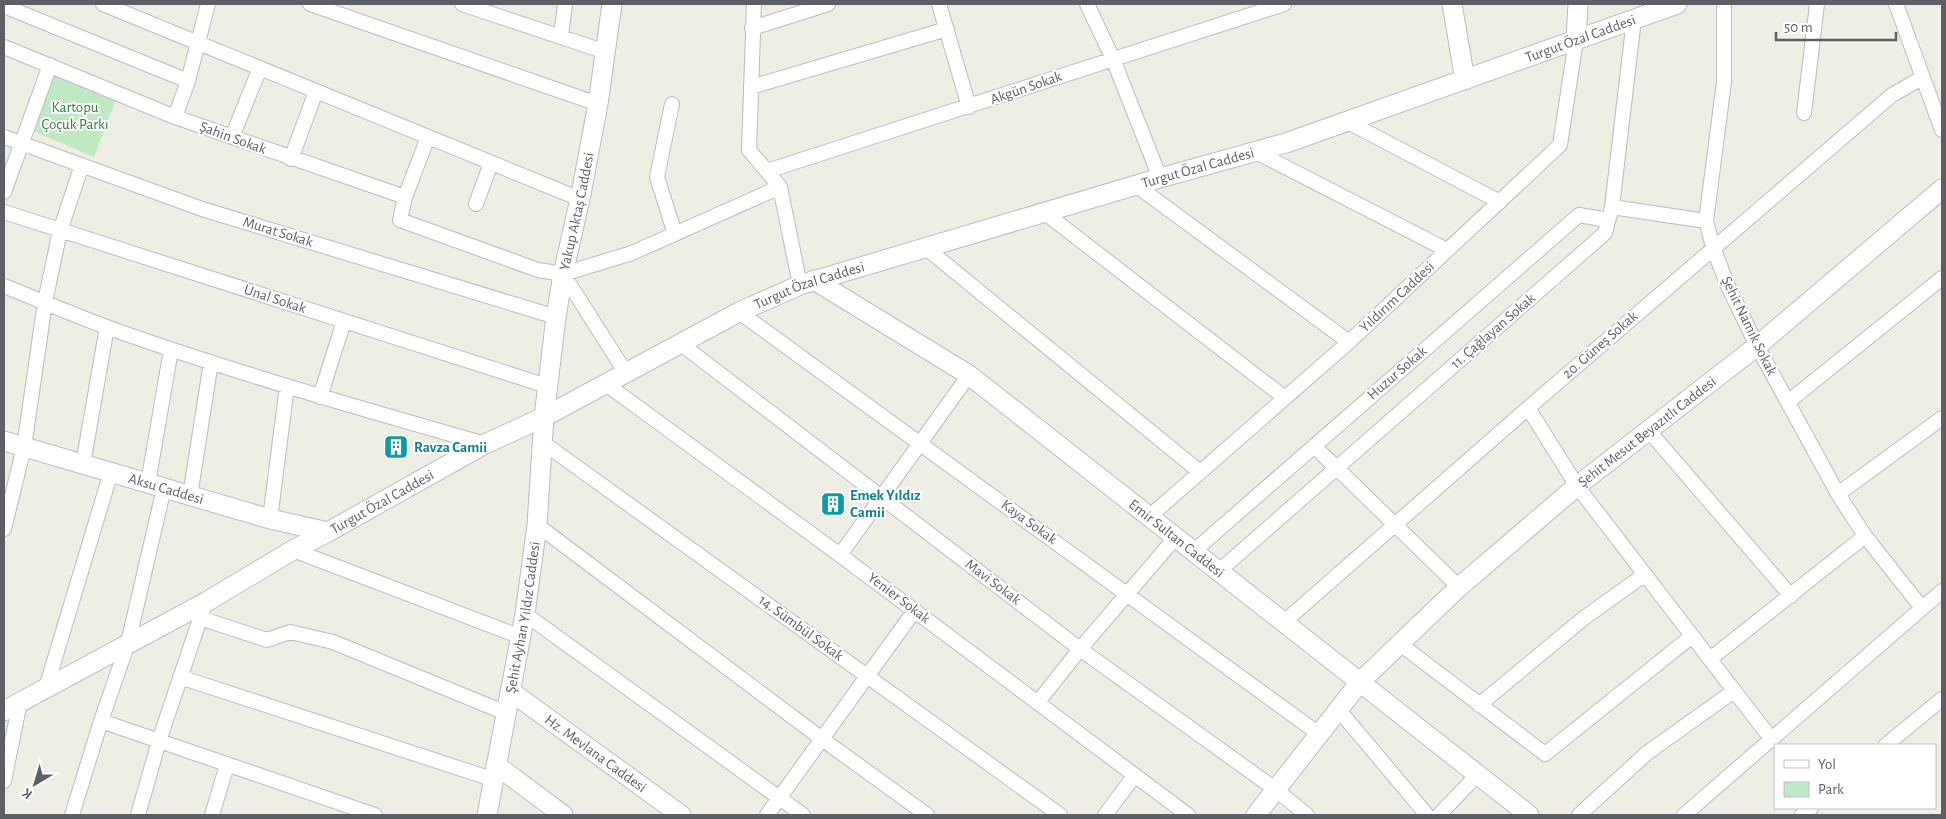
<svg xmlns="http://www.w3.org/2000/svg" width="1946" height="819" viewBox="0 0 1946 819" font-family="'Alegreya Sans',sans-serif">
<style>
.green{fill:#bee9c3}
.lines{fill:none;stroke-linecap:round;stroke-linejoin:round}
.street-casing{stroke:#b9bbc1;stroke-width:16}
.secondary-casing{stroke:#b9bcc3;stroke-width:21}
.street{stroke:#fff;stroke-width:14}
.secondary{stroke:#fff;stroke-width:19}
.labels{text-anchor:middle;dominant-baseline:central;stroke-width:4;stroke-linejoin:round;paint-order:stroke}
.street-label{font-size:15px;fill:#5c5f65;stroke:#fff}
.park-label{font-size:15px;fill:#2e823a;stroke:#fff}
.culture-label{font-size:15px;font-weight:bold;fill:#0d838f;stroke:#fff;text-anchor:start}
</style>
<rect width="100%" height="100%" fill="#efeee4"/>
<path class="green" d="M54 74 116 100 94 157 33 131Z"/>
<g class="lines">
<defs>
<path id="street" d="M103 4 580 199
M310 4 598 104
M462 4 606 52
M754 4 749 150 780 187 800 285
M939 4 969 107
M1087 4 1113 59 1160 178
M1724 4V82L1706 221 1713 247 1727 284 1757 346 1838 494 1865 536 1922 608
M1896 4 1942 130
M4 6 188 81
M752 28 828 4
M561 37 565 4
M4 47 175 117 405 197 428 137
M751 87 947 29
M672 104 657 177 675 234
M1804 113 1817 4
M175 117 188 81 208 4
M1348 122 1500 202
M4 137 202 209 556 317
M232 137 260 68
M1256 152 1447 250
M291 159 316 91
M767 171 1284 4
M1137 186 1349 342
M4 192 50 65
M405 197 400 220 538 270 563 274 632 253 780 187
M476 204 491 163
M1612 207 1706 221
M4 212 547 386
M1045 213 1285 398
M926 248 1200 472
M563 274 626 373
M4 286C39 300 74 315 109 328 233 372 359 408 485 444
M739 312 1319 734
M681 344 1080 649 1275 789 1307 815
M606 384 840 555 1188 815
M320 397 344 321
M1788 402 1942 278
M1528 408 1577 486 1772 740
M1648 430 1791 596
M542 442 1060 815
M1314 446 1459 587
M83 464 107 327
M148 483 171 350
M1838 494 1942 418
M190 496 211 362
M1150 516 1349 342 1560 145 1576 40
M270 519 287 386
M537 525 822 739 927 815
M4 529 24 447 45 302 60 231 82 165
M293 550 521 637
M1194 551 1579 215 1608 220
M840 555 969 375
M1219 571 1605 233 1612 207 1634 19
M525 614 803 815
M200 618 267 640 290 632 333 642 506 713
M1284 622 1528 408 1892 95 1922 78
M1400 644 1545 754 1692 636
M1710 659 1865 536
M180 677 495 780
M46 688 111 472
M1038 702 1080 649 1176 537
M1479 705 1584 618 1644 575
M1338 709 1427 815
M101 721 375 815
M1886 745 1942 699
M4 781 20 702
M72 815 101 721 128 643 164 488
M138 815 159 741 203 610
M212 815 227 765
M767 815 915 610
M1105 815 1135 775
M1439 815 1477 775
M1579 815 1647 753 1734 691
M1684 815 1942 591
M1802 815 1811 808"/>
<g id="secondary">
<path d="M1452 4 1465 80"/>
<path d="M1576 40 1578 4"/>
<path id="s1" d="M814 280 969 375 1529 815"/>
<path id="s2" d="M4 441 270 519 328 532"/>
<path id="s3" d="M510 691 681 815"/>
<path id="s4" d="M4 711 206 602 293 550 328 532 485 444 544 417 739 312 800 285 1160 178 1286 143 1677 4"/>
<path d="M496 765 563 815"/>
<path id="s5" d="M487 815 525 614 537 525 544 417 556 317 563 274 580 199 598 104 612 4"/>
<path id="s6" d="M1256 815 1360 682 1459 587 1577 486 1757 346 1942 189"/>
</g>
</defs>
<use href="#street" class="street-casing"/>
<use href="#secondary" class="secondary-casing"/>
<use href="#street" class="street"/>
<use href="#secondary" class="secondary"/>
</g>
<defs>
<symbol id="building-square" viewBox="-11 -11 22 22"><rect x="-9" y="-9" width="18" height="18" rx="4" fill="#0f9aa8" stroke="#fff"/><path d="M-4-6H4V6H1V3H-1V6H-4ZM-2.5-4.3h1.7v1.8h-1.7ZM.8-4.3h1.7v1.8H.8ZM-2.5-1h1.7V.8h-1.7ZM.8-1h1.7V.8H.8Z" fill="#fff"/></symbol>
</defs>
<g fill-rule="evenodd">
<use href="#building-square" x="382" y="433" width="28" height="28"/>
<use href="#building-square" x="819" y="490" width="28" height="28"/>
</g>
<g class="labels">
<g class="street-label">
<text stroke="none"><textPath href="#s4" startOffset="1722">Turgut Özal Caddesi</textPath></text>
<text transform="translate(1026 88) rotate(-19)">Akgün Sokak</text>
<text transform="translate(233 138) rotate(20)">Şahin Sokak</text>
<text stroke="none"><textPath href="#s4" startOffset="1318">Turgut Özal Caddesi</textPath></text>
<text stroke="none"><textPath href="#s5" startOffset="611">Yakup Aktaş Caddesi</textPath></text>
<text transform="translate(278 232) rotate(17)">Murat Sokak</text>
<text stroke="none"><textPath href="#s4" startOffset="912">Turgut Özal Caddesi</textPath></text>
<text transform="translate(1397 297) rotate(-43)">Yıldırım Caddesi</text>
<text transform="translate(275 299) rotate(18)">Ünal Sokak</text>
<text transform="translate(1749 326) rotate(64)">Şehit Namık Sokak</text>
<text transform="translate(1493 331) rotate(-41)">11. Çağlayan Sokak</text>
<text transform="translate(1600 345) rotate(-41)">20. Güneş Sokak</text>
<text transform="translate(1397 373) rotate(-41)">Huzur Sokak</text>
<text stroke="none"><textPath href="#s6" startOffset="550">Şehit Mesut Beyazıtlı Caddesi</textPath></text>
<text stroke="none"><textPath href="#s2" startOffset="169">Aksu Caddesi</textPath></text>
<text stroke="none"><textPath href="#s4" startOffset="432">Turgut Özal Caddesi</textPath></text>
<text transform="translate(1029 522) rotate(36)">Kaya Sokak</text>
<text stroke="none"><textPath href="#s1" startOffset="446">Emir Sultan Caddesi</textPath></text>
<text transform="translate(993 582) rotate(37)">Mavi Sokak</text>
<text transform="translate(899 598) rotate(37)">Yenier Sokak</text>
<text stroke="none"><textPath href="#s5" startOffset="201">Şehit Ayhan Yıldız Caddesi</textPath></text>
<text transform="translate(801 628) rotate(36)">14. Sümbül Sokak</text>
<text stroke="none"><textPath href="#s3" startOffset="106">Hz. Mevlana Caddesi</textPath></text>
</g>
<g class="park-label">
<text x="75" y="107">Kartopu<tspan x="75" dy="17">Çoçuk Parkı</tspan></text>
</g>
<g class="culture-label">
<text x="414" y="447">Ravza Camii</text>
<text x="850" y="495">Emek Yıldız<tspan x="850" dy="17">Camii</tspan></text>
</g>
</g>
<rect width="1946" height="819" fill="none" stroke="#5c5f65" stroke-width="10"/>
<rect x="1774" y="744" width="162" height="65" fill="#ffffff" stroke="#bebfc1"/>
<rect x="1784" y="760" width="25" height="8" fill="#ffffff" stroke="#bebfc1"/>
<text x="1818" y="769" font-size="15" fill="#5c5f65">Yol</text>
<rect x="1784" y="782" width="25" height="15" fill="#bee9c3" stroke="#bebfc1"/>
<text x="1818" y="794" font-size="15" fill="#5c5f65">Park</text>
<g transform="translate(35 784) rotate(218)" stroke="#ffffff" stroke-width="4" paint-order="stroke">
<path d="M0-4L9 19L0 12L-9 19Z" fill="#5c5f65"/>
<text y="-8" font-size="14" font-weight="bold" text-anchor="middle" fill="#5c5f65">K</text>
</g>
<path d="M1776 32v8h120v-8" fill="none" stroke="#5c5f65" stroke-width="2.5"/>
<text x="1784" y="32" font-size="15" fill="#5c5f65" stroke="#ffffff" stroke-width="4" paint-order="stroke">50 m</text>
</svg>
